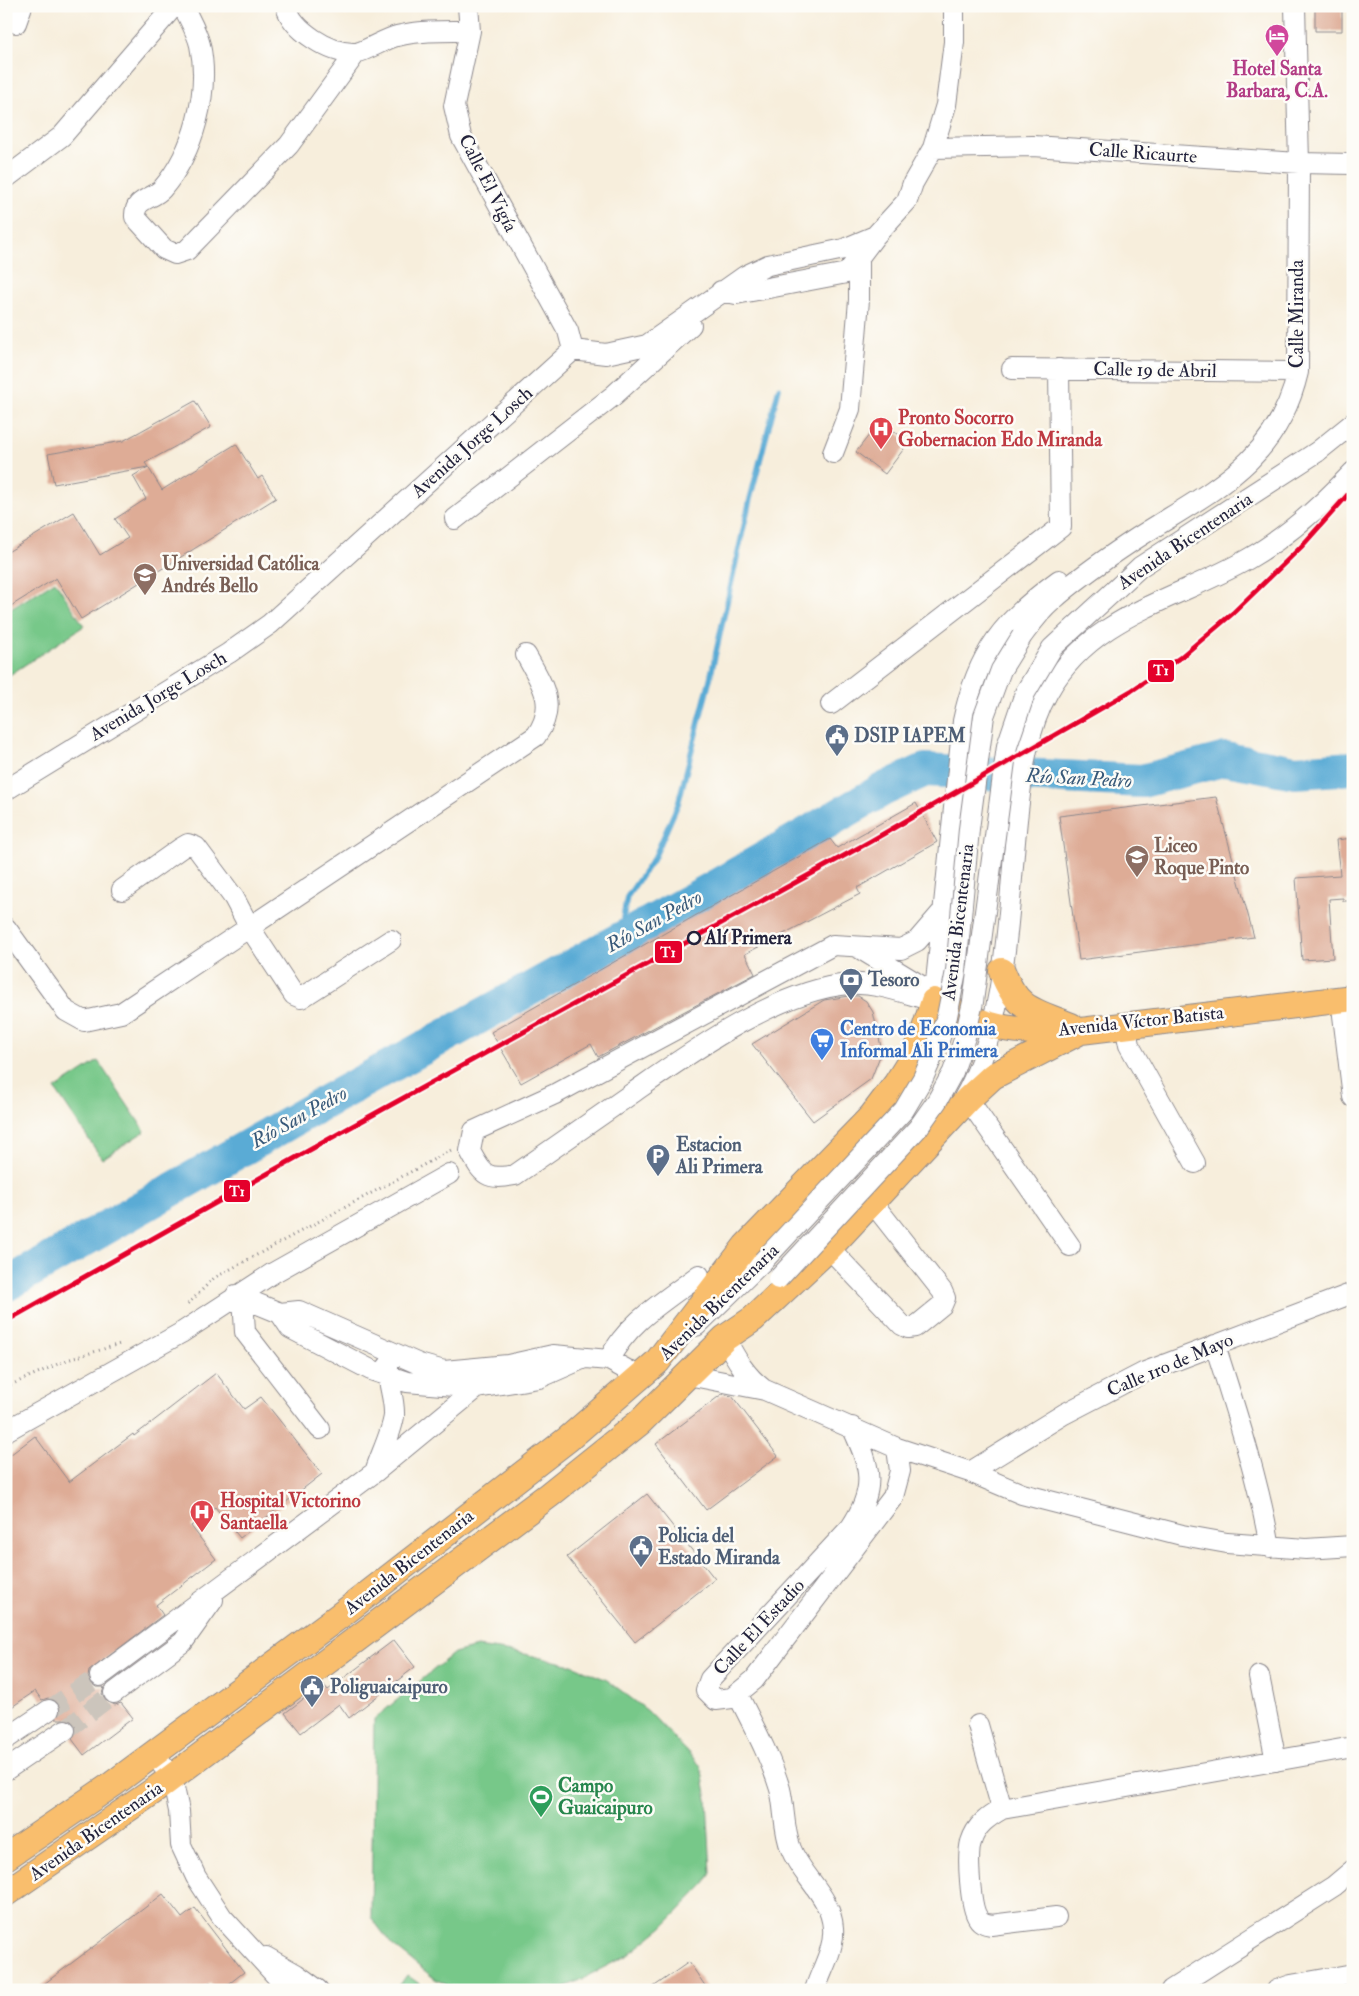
<svg xmlns="http://www.w3.org/2000/svg" width="1359" height="1996" viewBox="0 0 1359 1996" font-family="'IM FELL Double Pica',serif">
<style>
.green{fill:#77c889;stroke:#4c7562}
.lines{fill:none;stroke-linecap:round;stroke-linejoin:round}
.stream{stroke:#5aabd5;stroke-width:5.5}
.river{stroke:#5aabd5;stroke-width:34}
.building{fill:#deac96}
.minor-tunnel{stroke:#ccc5bc;stroke-width:20;stroke-dasharray:20 10;stroke-linecap:butt}
.minor-casing{stroke:#8c888c;stroke-width:22}
.major-casing{stroke:#8c888c;stroke-width:28}
.path{stroke:#8c888c;stroke-width:3;stroke-dasharray:1 4;stroke-linecap:butt}
.minor{stroke:#fff;stroke-width:20}
.major{stroke:#f9be6d;stroke-width:26}
.minor-bridge-casing{stroke:#8c888c;stroke-width:22;stroke-linecap:butt}
.minor-bridge{stroke:#fff;stroke-width:20}
.metro-1-casing{stroke:#fdfcf7;stroke-width:9}
.metro-1{stroke:#e4002b;stroke-width:5}
.stop-dot{fill:#fdfcf7;stroke:#22223b;stroke-width:2.5}
.labels{text-anchor:middle;dominant-baseline:central;stroke-width:5;stroke-linejoin:round;paint-order:stroke}
.hotel-label{font-size:19px;font-weight:bold;fill:#b23c85;stroke:#fdfcf7}
.street-label{font-size:19px;fill:#22223b;stroke:#fdfcf7}
.health-label{font-size:19px;font-weight:bold;fill:#be3a42;stroke:#fdfcf7;text-anchor:start}
.education-label{font-size:19px;font-weight:bold;fill:#785e54;stroke:#fdfcf7;text-anchor:start}
.service-label{font-size:19px;font-weight:bold;fill:#4e5e75;stroke:#fdfcf7;text-anchor:start}
.stop-label{font-size:19px;font-weight:bold;fill:#22223b;stroke:#fdfcf7;text-anchor:start}
.shop-label{font-size:19px;font-weight:bold;fill:#366cbe;stroke:#fdfcf7;text-anchor:start}
.leisure-label{font-size:19px;font-weight:bold;fill:#27864d;stroke:#fdfcf7;text-anchor:start}
.water-label{font-size:20px;font-style:italic;fill:#385979;stroke:#fdfcf7}
.line-badge{stroke:#fdfcf7;stroke-width:2}
.badge-label{font-size:14px;text-anchor:middle;font-weight:bold;fill:#fff}
</style>
<rect width="100%" height="100%" fill="#fdfcf7"/>
<filter id="ink" filterUnits="userSpaceOnUse"><feTurbulence type="fractalNoise" baseFrequency=".02" numOctaves="2"/><feDisplacementMap in="SourceGraphic" scale="10" xChannelSelector="R" yChannelSelector="G"/><feConvolveMatrix kernelMatrix="1 2 1 2 8 2 1 2 1" color-interpolation-filters="sRGB"/></filter>
<filter id="wash" filterUnits="userSpaceOnUse"><feTurbulence type="fractalNoise" baseFrequency=".0096" numOctaves="4" result="noise"/><feDisplacementMap in="SourceGraphic" scale="20" xChannelSelector="R" yChannelSelector="G"/><feGaussianBlur stdDeviation="1.12" result="paint"/><feColorMatrix in="noise" values="0 0 0 0 0 0 0 0 0 0 0 0 0 0 0 0 0 1.4 0 .05"/><feComposite in="paint" operator="in"/></filter>
<g filter="url(#wash)">
<rect width="100%" height="100%" fill="#f7eedc"/>
<path class="green" d="M55 581 84 626 8 676 6 612Z
M98 1061 145 1131 102 1159 55 1089Z
M477 1647 520 1653 572 1665 607 1680 648 1711 701 1766 707 1799 711 1873 705 1884 663 1927 628 1955 560 1990H457L435 1979 392 1945 371 1917 374 1719 454 1653Z
M407 1975 428 1990H396Z"/>
<g class="lines">
<path class="stream" d="M626 937 623 918 627 897 655 856 678 804 710 679 750 499 779 388"/>
<path class="river" d="M6 1285 309 1111 711 889 884 789 925 770 1142 781 1226 759 1295 772 1353 768"/>
</g>
<g id="blocks">
<path class="building" d="M1315 6H1342V31H1315Z
M195 401 211 427 145 463 148 467 54 484 48 454 123 441Z
M880 421 909 442 885 474 856 452Z
M236 444 258 479 262 476 276 498 81 619 56 578 6 609V553L74 512 100 555 128 538 115 519 146 499 133 476 148 467 162 490Z
M1216 797 1254 937 1079 960 1059 816Z
M916 803 937 842 857 888 860 894 745 954 755 974 598 1057 591 1044 521 1083 491 1032 830 839 837 848Z
M1353 838V901H1343V898L1329 899 1333 958 1302 960 1296 878 1340 875 1336 840Z
M850 996H858L866 1001 873 1012 882 1051 871 1079 813 1121 752 1044 824 1000Z
M216 1373 244 1409 261 1397 322 1474 240 1538 215 1507 191 1526 216 1559 156 1605 163 1615 89 1671 88 1677 91 1683 96 1687H104L102 1694 105 1700 115 1705 121 1703 133 1718 84 1755 72 1739 77 1730 74 1723 70 1719H56L61 1709 55 1700 48 1698 42 1700 35 1691 6 1711V1458L35 1436 69 1482 133 1434 134 1436Z
M722 1394 732 1396 778 1456 706 1510 656 1444Z
M647 1494 715 1579 635 1642 567 1557Z
M394 1640 415 1667 349 1718 339 1704 301 1733 285 1713 323 1684 328 1690Z
M163 1894 182 1918 195 1908 244 1972 221 1990H215L210 1982 200 1990H36Z
M689 1962 708 1990H649Z"/>
</g>
</g>
<g filter="url(#ink)">
<use href="#blocks" fill-opacity="0" stroke="#8c888c" stroke-width="1"/>
<g class="lines">
<path class="minor-tunnel" d="M49 1710 100 1676
M65 1730 114 1693"/>
<defs>
<path id="minor" d="M183 6C189 19 197 32 200 45 210 92 194 152 162 189 152 200 134 198 135 217L164 249 175 254 187 250 289 145 356 53
M286 6C292 30 330 54 355 53 362 53 387 38 397 36 420 30 446 31 470 31L454 106 461 136 568 331 573 350
M468 6 470 31
M16 23 22 6
M933 148 1033 146 1299 163 1353 164
M6 178 62 136 174 6
M721 291 736 294 847 273 875 236 907 201 913 183 933 148 946 105 954 42V6
M1012 369 1298 372
M1317 452 1353 423
M833 453 850 409 859 300V257
M455 519 613 396 691 325
M1022 636C1031 624 1040 611 1052 601 1075 580 1104 560 1131 542 1205 493 1276 467 1298 372L1299 163 1295 6
M831 704 1061 527 1059 369
M6 790 229 653 270 624 573 350 606 354 647 345 745 276 768 265 844 249 875 236
M122 890 181 848 188 844 196 847 234 898 250 928 294 995 301 998 391 940
M6 928 66 1011 84 1021 121 1013 536 736C558 705 542 684 526 655
M859 948 923 987 934 1001
M1341 999 1353 1097
M934 1001C906 994 878 982 849 984 777 990 691 1052 634 1092 594 1120 555 1147 515 1175 487 1180 483 1176 470 1151L474 1131 555 1094 833 945 901 949 917 941 942 912
M934 1001 963 721C977 653 1004 620 1059 580
M1125 1025 1129 1045 1195 1163
M964 1098C1008 1021 1008 907 1017 820 1022 776 1026 731 1048 692 1092 614 1177 600 1248 559 1285 538 1324 503 1353 472
M968 1099 1070 1246
M829 1248 902 1325 908 1328 915 1327 942 1305 945 1298 942 1291 872 1202
M236 1295 280 1313 299 1311 419 1364 444 1371 508 1365 553 1355 609 1360 640 1377
M243 1297 245 1332 320 1429
M280 1313 290 1328 371 1370 407 1382 477 1388 539 1378 582 1359
M696 1326 763 1261
M725 1338C736 1359 745 1375 763 1389
M1215 1345C1236 1411 1258 1478 1270 1547
M609 1360C627 1322 666 1300 699 1275
M688 1375 765 1390 897 1448 970 1472 1022 1494 1182 1535 1227 1543 1306 1549 1353 1546
M852 1427C871 1467 877 1488 851 1527L710 1679 706 1690 716 1700 732 1698 754 1680 893 1497 900 1471 897 1448
M6 1431 181 1333 273 1273 449 1174
M375 1472C380 1456 392 1432 394 1416 395 1398 387 1383 388 1366
M970 1472 1064 1414 1145 1372 1353 1293
M100 1676 375 1472 477 1388
M1259 1676 1276 1761
M114 1693 183 1642 213 1600
M738 1695C753 1725 770 1756 780 1789 785 1808 783 1829 791 1849 802 1877 831 1896 833 1928 835 1949 821 1970 815 1990
M978 1725 1002 1809
M6 1739 49 1710
M154 1754 172 1778 179 1811 181 1845 196 1877 222 1917 289 1990
M6 1770 65 1730
M1056 1917 991 1925C986 1924 981 1923 978 1918 970 1907 967 1855 971 1842 976 1825 988 1817 1002 1809L1353 1747
M266 1957 296 1974 318 1990
M1171 1990 1334 1886 1353 1870
M1277 1990 1291 1985 1353 1974"/>
<path id="major" d="M1002 971C1017 1011 1034 1011 1071 1026
M6 1857 113 1784 346 1611 568 1439 657 1362 746 1246 872 1116 897 1083 912 1059 924 1032 934 1001C952 1011 971 1020 991 1025 1020 1033 1052 1031 1081 1031L1353 998
M6 1893 155 1790 549 1495 640 1422 725 1338 753 1319 829 1248 968 1099 993 1076 1077 1033"/>
</defs>
<use href="#minor" class="minor-casing"/>
<use href="#major" class="major-casing"/>
<path class="path" d="M188 1304 214 1278 453 1149
M6 1387 67 1360 120 1344"/>
<use href="#minor" class="minor"/>
<use href="#major" class="major"/>
<defs>
<path id="minor-bridge" d="M763 1261 904 1110 923 1078 937 1046 947 1016 956 971 969 829 984 716 1001 670 1022 636
M778 1279 918 1128 937 1101 953 1072 965 1037 973 1002 1007 746 1025 693 1052 648 1140 567 1317 452"/>
</defs>
<use href="#minor-bridge" class="minor-bridge-casing"/>
<use href="#minor-bridge" class="minor-bridge"/>
<defs>
<path id="metro-1" d="M6 1321 347 1129 871 841 1131 691 1181 657 1233 613 1301 547 1353 489"/>
</defs>
<use href="#metro-1" class="metro-1-casing"/>
<use href="#metro-1" class="metro-1"/>
</g>
</g>
<defs>
<symbol id="hotel-pin" viewBox="-11 -11 22 30"><path d="M0 17L-7.5 6A9.5 9.5 0 1 1 7.5 6Z" fill="#d1479c" stroke="#fdfcf7"/><path d="M-6-4.5h1.5V1H6V5H4.5V3h-9V5H-6ZM-4 0a1.8 1.8 0 1 1 3.6 0ZM.5 0V-2.5h3Q6-2.5 6 0Z" fill="#fff"/></symbol>
<symbol id="hospital-pin" viewBox="-11 -11 22 30"><path d="M0 17L-7.5 6A9.5 9.5 0 1 1 7.5 6Z" fill="#e0444e" stroke="#fdfcf7"/><path d="M-5-5h3v3.5h4V-5h3V5h-3V1.5h-4V5h-3Z" fill="#fff"/></symbol>
<symbol id="university-pin" viewBox="-11 -11 22 30"><path d="M0 17L-7.5 6A9.5 9.5 0 1 1 7.5 6Z" fill="#8d6e63" stroke="#fdfcf7"/><path d="M0-5L7-2L0 1L-7-2ZM-4 1L0 2.5L4 1V4Q0 6-4 4Z" fill="#fff"/></symbol>
<symbol id="civic-pin" viewBox="-11 -11 22 30"><path d="M0 17L-7.5 6A9.5 9.5 0 1 1 7.5 6Z" fill="#5c6f8a" stroke="#fdfcf7"/><path d="M-.6-6.5H3V-4.5H.6V-3L4-1V1h2V6H-6V1h2V-1L-.6-3ZM-1.2 2.5V6h2.4V2.5Z" fill="#fff"/></symbol>
<symbol id="school-pin" viewBox="-11 -11 22 30"><path d="M0 17L-7.5 6A9.5 9.5 0 1 1 7.5 6Z" fill="#8d6e63" stroke="#fdfcf7"/><path d="M0-5L7-2L0 1L-7-2ZM-4 1L0 2.5L4 1V4Q0 6-4 4Z" fill="#fff"/></symbol>
<symbol id="bank-pin" viewBox="-11 -11 22 30"><path d="M0 17L-7.5 6A9.5 9.5 0 1 1 7.5 6Z" fill="#5c6f8a" stroke="#fdfcf7"/><path d="M-6-4H6V4H-6ZM0-2.3a2.3 2.3 0 1 0 0 4.6a2.3 2.3 0 1 0 0-4.6Z" fill="#fff"/></symbol>
<symbol id="supermarket-pin" viewBox="-11 -11 22 30"><path d="M0 17L-7.5 6A9.5 9.5 0 1 1 7.5 6Z" fill="#3f7fe0" stroke="#fdfcf7"/><path d="M-6-5.5h2.5l.6 2H6L4.5 2H-2.5L-4.4-4H-6ZM-1.5 3.2a1.3 1.3 0 1 0 .1 0ZM3 3.2a1.3 1.3 0 1 0 .1 0Z" fill="#fff"/></symbol>
<symbol id="parking-pin" viewBox="-11 -11 22 30"><path d="M0 17L-7.5 6A9.5 9.5 0 1 1 7.5 6Z" fill="#5c6f8a" stroke="#fdfcf7"/><path d="M-3.5-5.5H1a3.5 3.5 0 0 1 0 7H-1V5.5H-3.5ZM-1-3.4V-.6H.8a1.4 1.4 0 0 0 0-2.8Z" fill="#fff"/></symbol>
<symbol id="stadium-pin" viewBox="-11 -11 22 30"><path d="M0 17L-7.5 6A9.5 9.5 0 1 1 7.5 6Z" fill="#2e9e5b" stroke="#fdfcf7"/><path d="M0-5a6.5 5 0 1 0 0 10a6.5 5 0 1 0 0-10ZM-3.5-1.8h7v3.6h-7Z" fill="#fff"/></symbol>
</defs>
<g fill-rule="evenodd">
<use href="#hotel-pin" x="1263" y="22" width="28" height="38"/>
<use href="#hospital-pin" x="867" y="415" width="28" height="38"/>
<use href="#university-pin" x="131" y="561" width="28" height="38"/>
<use href="#civic-pin" x="823" y="722" width="28" height="38"/>
<use href="#school-pin" x="1123" y="843" width="28" height="38"/>
<use href="#bank-pin" x="837" y="966" width="28" height="38"/>
<use href="#supermarket-pin" x="808" y="1026" width="28" height="38"/>
<use href="#parking-pin" x="644" y="1142" width="28" height="38"/>
<use href="#hospital-pin" x="188" y="1498" width="28" height="38"/>
<use href="#civic-pin" x="627" y="1533" width="28" height="38"/>
<use href="#civic-pin" x="298" y="1673" width="28" height="38"/>
<use href="#stadium-pin" x="527" y="1783" width="28" height="38"/>
</g>
<circle class="stop-dot" cx="694" cy="938" r="6"/>
<g class="labels">
<g class="hotel-label">
<text x="1277" y="69">Hotel Santa<tspan x="1277" dy="22">Barbara, C.A.</tspan></text>
</g>
<g class="street-label">
<text transform="translate(1143 153) rotate(4)">Calle Ricaurte</text>
<text transform="translate(488 183) rotate(63)">Calle El Vigía</text>
<text transform="translate(1297 314) rotate(-90)">Calle Miranda</text>
<text transform="translate(1155 370) rotate(1)">Calle 19 de Abril</text>
<text transform="translate(472 442) rotate(-42)">Avenida Jorge Losch</text>
<text transform="translate(1185 541) rotate(-34)">Avenida Bicentenaria</text>
<text transform="translate(158 696) rotate(-31)">Avenida Jorge Losch</text>
<text transform="translate(958 922) rotate(-83)">Avenida Bicentenaria</text>
<text transform="translate(1141 1021) rotate(-6)">Avenida Víctor Batista</text>
<text transform="translate(719 1302) rotate(-44)">Avenida Bicentenaria</text>
<text transform="translate(1170 1365) rotate(-23)">Calle 1ro de Mayo</text>
<text transform="translate(409 1562) rotate(-38)">Avenida Bicentenaria</text>
<text transform="translate(759 1627) rotate(-47)">Calle El Estadio</text>
<text transform="translate(96 1831) rotate(-35)">Avenida Bicentenaria</text>
</g>
<g class="health-label">
<text x="898" y="418">Pronto Socorro<tspan x="898" dy="22">Gobernacion Edo Miranda</tspan></text>
<text x="220" y="1501">Hospital Victorino<tspan x="220" dy="22">Santaella</tspan></text>
</g>
<g class="education-label">
<text x="162" y="564">Universidad Católica<tspan x="162" dy="22">Andrés Bello</tspan></text>
<text x="1154" y="846">Liceo<tspan x="1154" dy="22">Roque Pinto</tspan></text>
</g>
<g class="service-label">
<text x="854" y="736">DSIP IAPEM</text>
<text x="868" y="980">Tesoro</text>
<text x="676" y="1145">Estacion<tspan x="676" dy="22">Ali Primera</tspan></text>
<text x="658" y="1536">Policia del<tspan x="658" dy="22">Estado Miranda</tspan></text>
<text x="330" y="1687">Poliguaicaipuro</text>
</g>
<g class="stop-label">
<text x="705" y="938">Alí Primera</text>
</g>
<g class="shop-label">
<text x="840" y="1029">Centro de Economia<tspan x="840" dy="22">Informal Ali Primera</tspan></text>
</g>
<g class="leisure-label">
<text x="558" y="1786">Campo<tspan x="558" dy="22">Guaicaipuro</tspan></text>
</g>
<g class="water-label">
<text transform="translate(1079 778) rotate(3)">Río San Pedro</text>
<text transform="translate(654 921) rotate(-29)">Río San Pedro</text>
<text transform="translate(299 1117) rotate(-29)">Río San Pedro</text>
</g>
</g>
<g class="line-badge">
<rect x="1147" y="659" width="28" height="24" rx="5" fill="#e4002b"/>
<rect x="654" y="940" width="29" height="24" rx="5" fill="#e4002b"/>
<rect x="223" y="1179" width="28" height="24" rx="5" fill="#e4002b"/>
</g>
<g class="badge-label">
<text x="1161" y="675">T1</text>
<text x="668" y="957">T1</text>
<text x="237" y="1196">T1</text>
</g>
<rect width="1359" height="1996" fill="none" stroke="#fdfcf7" stroke-width="25"/>
</svg>
